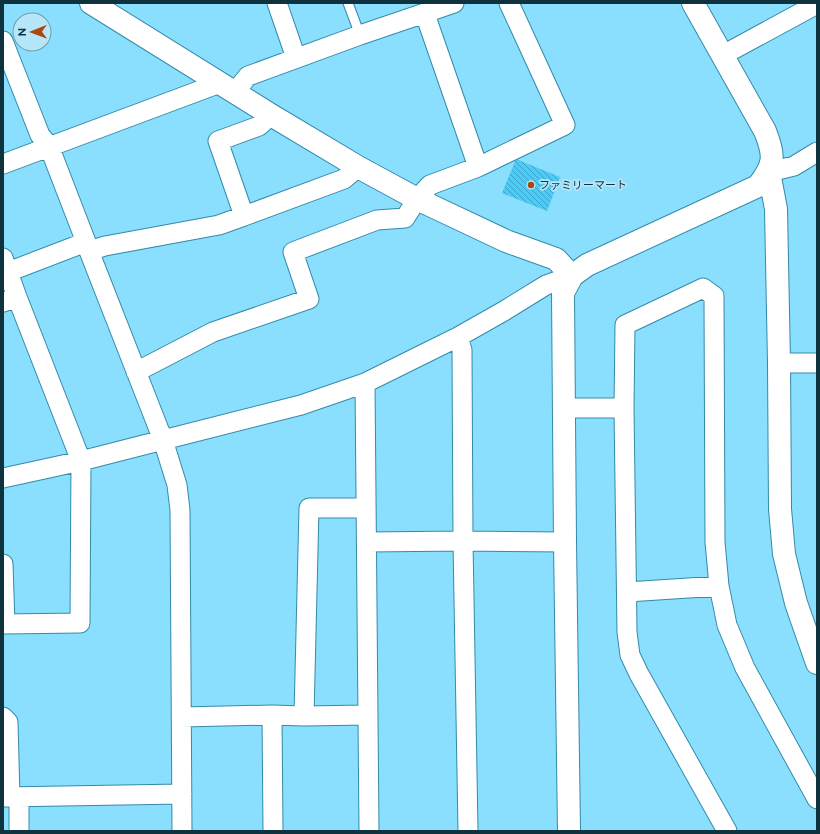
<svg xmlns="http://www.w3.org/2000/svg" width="820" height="834" viewBox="0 0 820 834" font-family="Raleway,'Noto Sans JP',sans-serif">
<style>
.building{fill:url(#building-back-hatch)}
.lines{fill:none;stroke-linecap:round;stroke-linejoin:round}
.service-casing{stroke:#338ba9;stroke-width:11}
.minor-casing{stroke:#338ba9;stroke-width:21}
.tertiary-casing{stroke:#338ba9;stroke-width:24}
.service{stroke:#fff;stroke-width:9}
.minor{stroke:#fff;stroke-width:19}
.tertiary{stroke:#fff;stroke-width:22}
.poi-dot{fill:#ab4811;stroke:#b6e6f9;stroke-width:1.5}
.labels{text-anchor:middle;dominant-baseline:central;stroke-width:3.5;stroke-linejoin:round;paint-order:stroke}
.poi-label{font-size:11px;fill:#0e333f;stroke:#b6e6f9;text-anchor:start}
</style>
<defs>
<pattern id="building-back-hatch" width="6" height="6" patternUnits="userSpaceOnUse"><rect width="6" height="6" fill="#4bcbf5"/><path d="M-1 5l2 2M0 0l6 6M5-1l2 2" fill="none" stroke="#3da5c8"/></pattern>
</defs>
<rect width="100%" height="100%" fill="#8adefe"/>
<path class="building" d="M516 159 560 177 547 211 502 193Z"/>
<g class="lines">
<defs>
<path id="service" d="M348 3 360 35"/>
<path id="minor" d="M277 3 296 58
M3 41 40 135 49 146 86 242 8 272
M723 55 817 4
M235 92 248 76 360 35 454 3
M3 164 220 83
M478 167 565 125 509 3
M769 172 794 166 817 152
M244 216 344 179 358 167
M86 242 89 251 105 246 219 225 244 216 218 141 259 126 271 115
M3 258 17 297 3 302
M458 337 462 350 463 541 565 542
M779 363H817
M136 372 213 332 309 299 293 252 377 220 405 218 417 199 430 185 478 167 425 14
M365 383 369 831
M564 408H624L625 325 703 288 714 296 715 542 719 586 627 592
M624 408 627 632 630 655 639 674 727 831
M3 478 81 461 163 440 89 251
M366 508H309L304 716 368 715
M367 542 463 541 468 831
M3 564 5 624
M719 586 727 625 745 668 817 799
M3 624 80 623 81 461 17 297
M272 715 273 831
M3 717 8 722 10 797
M182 717 272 715 304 716
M3 797 182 794
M19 797V831
M182 831 180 510 177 485 163 440 301 405 365 383 458 337 504 311 546 285 572 276"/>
<path id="tertiary" d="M91 3 271 115 358 167 417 199 506 241 556 259 572 276
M769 172 776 209 779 363 780 509 784 554 796 603 817 663
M569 831 565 542 563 293 572 276 587 265 758 186C775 164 775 156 765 131L693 3"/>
</defs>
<use href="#service" class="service-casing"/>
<use href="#minor" class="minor-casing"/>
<use href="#tertiary" class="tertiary-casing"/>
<use href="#service" class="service"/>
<use href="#minor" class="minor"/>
<use href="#tertiary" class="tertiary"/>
</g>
<circle class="poi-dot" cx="531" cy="185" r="4"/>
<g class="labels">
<g class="poi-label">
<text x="539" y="185">ファミリーマート</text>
</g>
</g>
<rect width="820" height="834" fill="none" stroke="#0e333f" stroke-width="8"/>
<g transform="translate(32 32) rotate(269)"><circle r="19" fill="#b6e6f9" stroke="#739eaf"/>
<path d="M0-3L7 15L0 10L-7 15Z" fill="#ab4811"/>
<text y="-6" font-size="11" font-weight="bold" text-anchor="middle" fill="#0e333f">N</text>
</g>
</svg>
